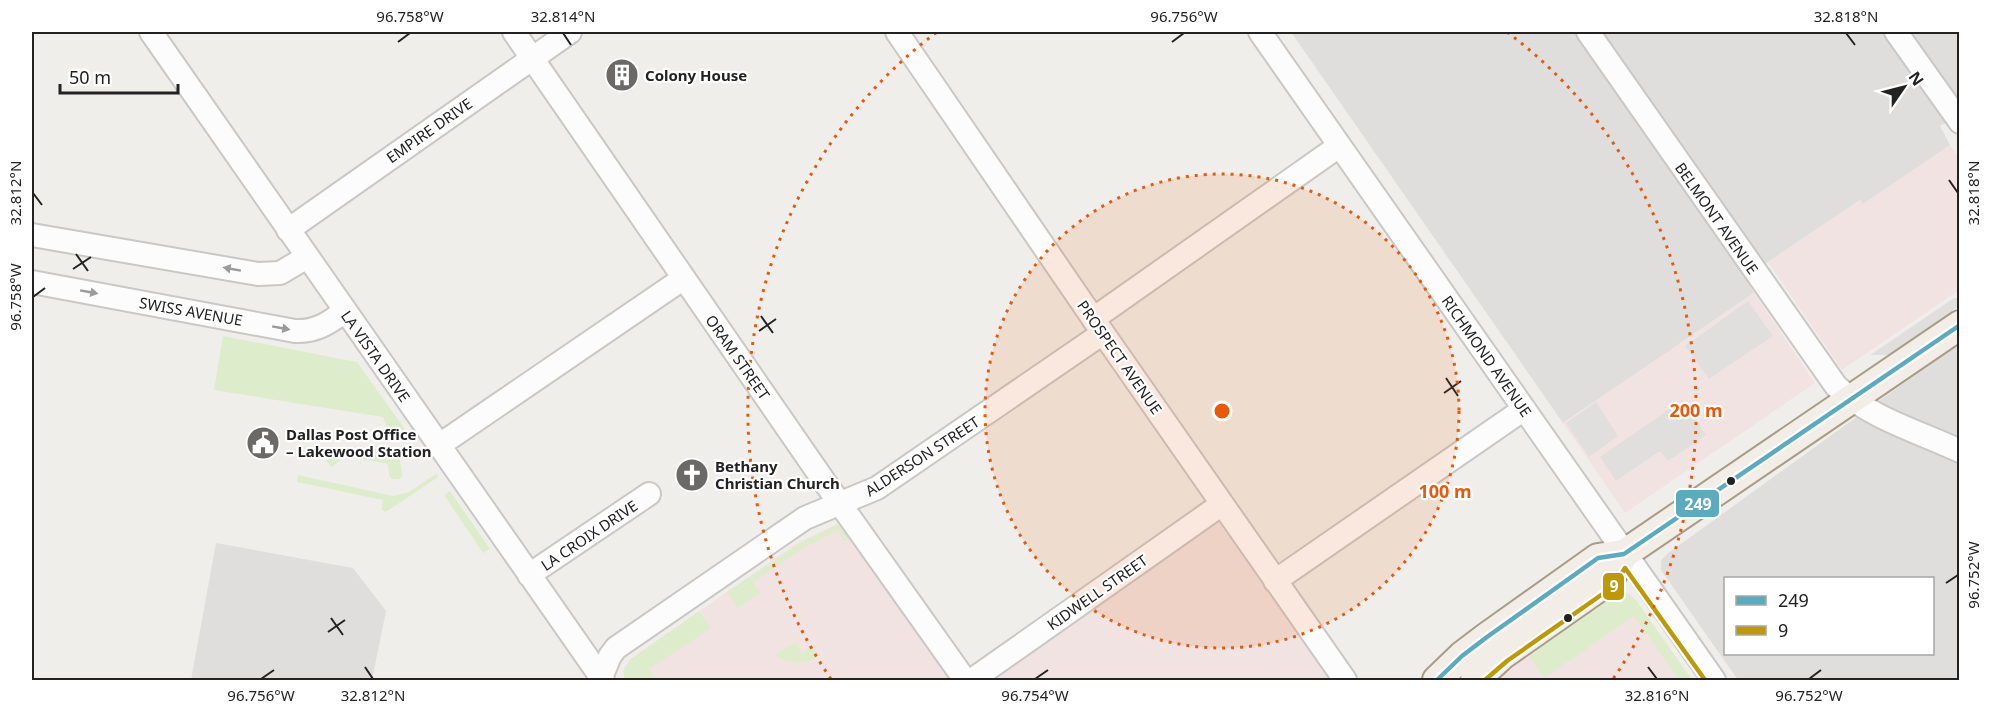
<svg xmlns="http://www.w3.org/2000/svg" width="1991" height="712" viewBox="0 0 1991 712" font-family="'Noto Sans',sans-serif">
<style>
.residential{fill:#dfdedc;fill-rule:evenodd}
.commercial{fill:#f1e3e1}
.grass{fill:#ddeccb}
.parking{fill:#e0dfde}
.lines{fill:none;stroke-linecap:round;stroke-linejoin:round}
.minor-casing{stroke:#c9c8c7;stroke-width:26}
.major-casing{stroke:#a79c86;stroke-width:32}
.minor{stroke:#fdfcfc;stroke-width:22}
.major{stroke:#f3ede7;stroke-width:28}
.bus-1-casing{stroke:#fff;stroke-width:9}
.bus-2-casing{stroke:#fff;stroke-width:9}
.bus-1{stroke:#5caac0;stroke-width:4.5}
.bus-2{stroke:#bd990a;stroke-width:4.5}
.oneway{fill:#9a9a9a}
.ticks{fill:none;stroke:#222;stroke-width:2}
.ring{fill:none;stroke:#e8590c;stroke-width:3;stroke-dasharray:3 6}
.bus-dot{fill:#222;stroke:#fff;stroke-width:2}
.labels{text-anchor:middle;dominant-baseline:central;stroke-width:4.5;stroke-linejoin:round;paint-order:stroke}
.poi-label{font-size:15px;font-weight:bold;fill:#222;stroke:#fff;text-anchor:start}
.street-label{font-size:15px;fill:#222;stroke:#fff}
.centre{fill:#e8590c;stroke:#fff;stroke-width:3}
.ring-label{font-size:18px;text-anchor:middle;font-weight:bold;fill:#e8590c;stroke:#fff;stroke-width:4.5;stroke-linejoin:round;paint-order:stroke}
.line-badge{stroke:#fff;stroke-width:2}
.badge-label{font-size:16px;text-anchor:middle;font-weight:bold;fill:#fff}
.neatline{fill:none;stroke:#222;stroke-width:2}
.ticks-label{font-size:15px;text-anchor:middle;fill:#222}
</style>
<rect width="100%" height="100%" fill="#f0eeeb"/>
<path class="residential" d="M1291 32H1959V114L1940 126 1950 145 1863 205 1860 200 1768 262 1746 279 1754 293 1563 423Z
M1959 343V680H1738L1661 570V560L1667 554ZM1726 578H1932V654H1726Z
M216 543 353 568 386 611 372 680H191Z"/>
<path class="commercial" d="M1950 145 1959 158V290L1842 370 1768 262 1860 200 1863 204Z
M1754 293 1815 383 1625 513 1563 423Z
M1217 520 1330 680H997L998 673Z
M837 524 845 530 950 680H628L624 669 630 659 799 542Z
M1617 592H1624L1631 594 1691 680H1490Z"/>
<path class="grass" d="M223 336 357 362 409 435 408 438 405 440 391 437 383 417 214 390Z
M330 446 400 459 402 476 399 479H392L389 475 388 464 345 456 332 467C327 464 324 456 326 450Z
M437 473 438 477 386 512 382 510 383 500 297 482 298 475 393 496 409 492Z
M450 491 490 549 483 553 444 495Z
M837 525 842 527 849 537 847 541H844L838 530 807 546 753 582 760 593 738 608 727 592 799 544Z
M1621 592 1636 600 1692 680H1679L1634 616 1544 678 1529 655Z
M699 611 711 628 649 669 656 680H625L623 671 630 660Z
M795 642 802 653 812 646 818 657C804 664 789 664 775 655Z"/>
<path class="parking" d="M1954 298H1959V306L1890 355H1870Z
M1748 301 1773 336 1709 379 1685 346Z
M1683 400 1706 435 1668 461 1660 451 1616 481 1600 457Z
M1596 402 1618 436 1589 457 1566 423Z"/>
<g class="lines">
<defs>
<path id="minor" d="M151 32 603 680
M514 32 826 484 965 680
M897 32 1103 333 1345 680
M1260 32 1714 680
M1588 32 1836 386C1870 418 1917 431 1960 451
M1896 32 1960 122
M288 230 570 32
M32 235 258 274 280 273 307 257
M32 282 295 331C316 332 329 323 345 311
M1093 319 1339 146
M438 446 684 278
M529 575 649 494
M1275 581 1524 409
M600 680 610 656 616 648 805 518 877 488 1103 333
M972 680 1222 504"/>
<path id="major" d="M1437 680 1462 656 1487 637 1598 558 1624 554 1960 325
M1475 680 1502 655 1609 580 1624 554"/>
</defs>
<use href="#minor" class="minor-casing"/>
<use href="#major" class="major-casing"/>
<use href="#minor" class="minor"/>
<use href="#major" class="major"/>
<defs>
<path id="bus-1" d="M1437 680 1462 656 1487 637 1598 558 1624 554 1960 325"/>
<path id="bus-2" d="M1485 680 1507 661 1614 586 1625 568 1705 680"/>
</defs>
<use href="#bus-1" class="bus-1-casing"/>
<use href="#bus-2" class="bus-2-casing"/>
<use href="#bus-1" class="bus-1"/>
<use href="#bus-2" class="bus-2"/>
</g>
<defs><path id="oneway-solid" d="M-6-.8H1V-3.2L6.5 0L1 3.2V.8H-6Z" transform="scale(1.5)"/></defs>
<g class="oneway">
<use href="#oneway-solid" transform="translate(232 269) rotate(-170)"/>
<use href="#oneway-solid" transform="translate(89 292) rotate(10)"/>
<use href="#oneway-solid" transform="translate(281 328) rotate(10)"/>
</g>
<path class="ticks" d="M563 33 571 45M1846 33 1855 45M398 42 410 33M1172 42 1184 33M1949 180 1958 193M33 193 42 205M76 254 88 271M73 269 91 257M33 297 45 288M761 316 773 333M759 331 776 319M1446 378 1458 396M1444 393 1461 381M1946 583 1958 575M331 618 343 635M328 632 345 620M365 667 373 679M1648 667 1657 679M261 679 274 670M1035 679 1048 670M1809 679 1821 670"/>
<circle cx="1222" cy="411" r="237" fill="#e8590c" fill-opacity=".12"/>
<g class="ring">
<circle cx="1222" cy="411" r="237"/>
<path d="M831 679A474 474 0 0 1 937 32M1507 32A474 474 0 0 1 1613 679"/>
</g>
<defs>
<symbol id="building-disc" viewBox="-11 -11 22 22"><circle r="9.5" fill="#6a6968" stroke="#fff"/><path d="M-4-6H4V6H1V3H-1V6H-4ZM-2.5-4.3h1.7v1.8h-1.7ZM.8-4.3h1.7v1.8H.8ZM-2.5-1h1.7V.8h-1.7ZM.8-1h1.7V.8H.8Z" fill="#fff"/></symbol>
<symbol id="civic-disc" viewBox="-11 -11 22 22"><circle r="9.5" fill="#6a6968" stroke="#fff"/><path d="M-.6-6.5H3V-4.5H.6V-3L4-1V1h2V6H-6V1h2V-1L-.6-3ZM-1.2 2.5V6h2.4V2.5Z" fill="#fff"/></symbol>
<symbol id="church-disc" viewBox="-11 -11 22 22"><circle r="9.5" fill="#6a6968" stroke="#fff"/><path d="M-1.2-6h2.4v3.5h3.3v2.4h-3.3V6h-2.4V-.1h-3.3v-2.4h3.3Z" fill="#fff"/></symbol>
</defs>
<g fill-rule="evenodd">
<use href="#building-disc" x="603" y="56" width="38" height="38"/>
<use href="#civic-disc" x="244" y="424" width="38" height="38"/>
<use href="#church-disc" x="673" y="456" width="38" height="38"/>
</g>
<g class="bus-dot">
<circle cx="1731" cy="481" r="5"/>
<circle cx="1568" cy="618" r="5"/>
</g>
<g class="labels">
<g class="poi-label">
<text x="645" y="75">Colony House</text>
<text x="286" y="434">Dallas Post Office<tspan x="286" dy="17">– Lakewood Station</tspan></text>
<text x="715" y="466">Bethany<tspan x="715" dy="17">Christian Church</tspan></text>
</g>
<g class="street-label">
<text transform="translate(429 130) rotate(-35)">EMPIRE DRIVE</text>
<text transform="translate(1717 218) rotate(55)">BELMONT AVENUE</text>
<text transform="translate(191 311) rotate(10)">SWISS AVENUE</text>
<text transform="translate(376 356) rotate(55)">LA VISTA DRIVE</text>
<text transform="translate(1487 356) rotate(55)">RICHMOND AVENUE</text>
<text transform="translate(738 357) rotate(55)">ORAM STREET</text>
<text transform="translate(1120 357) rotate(55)">PROSPECT AVENUE</text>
<text transform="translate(922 456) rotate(-33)">ALDERSON STREET</text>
<text transform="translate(589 535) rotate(-34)">LA CROIX DRIVE</text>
<text transform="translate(1097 592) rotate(-35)">KIDWELL STREET</text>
</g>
</g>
<circle cx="1222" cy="411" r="9" class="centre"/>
<g class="ring-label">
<text x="1696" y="417">200 m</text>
<text x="1445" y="498">100 m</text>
</g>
<g class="line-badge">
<rect x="1675" y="489" width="45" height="29" rx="6" fill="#5caac0"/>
<rect x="1602" y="572" width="23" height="29" rx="6" fill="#bd990a"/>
</g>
<g class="badge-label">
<text x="1698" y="510">249</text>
<text x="1614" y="592">9</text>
</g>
<rect width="1991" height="712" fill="none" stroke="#ffffff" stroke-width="66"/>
<rect x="1724" y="577" width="210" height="78" fill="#ffffff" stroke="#a7a7a7" stroke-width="1.5"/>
<rect x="1736" y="596" width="30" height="9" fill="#5caac0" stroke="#a7a7a7" stroke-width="1.5"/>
<text x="1778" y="607" font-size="18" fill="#222222">249</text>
<rect x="1736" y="626" width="30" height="9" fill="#bd990a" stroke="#a7a7a7" stroke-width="1.5"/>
<text x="1778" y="637" font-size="18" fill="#222222">9</text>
<g transform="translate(1904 87) rotate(55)" stroke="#ffffff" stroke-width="4.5" paint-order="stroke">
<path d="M0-4.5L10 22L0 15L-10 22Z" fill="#222222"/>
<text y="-9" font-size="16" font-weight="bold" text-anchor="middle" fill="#222222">N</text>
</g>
<path d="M60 84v9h118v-9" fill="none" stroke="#222222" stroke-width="3"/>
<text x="69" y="84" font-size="18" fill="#222222" stroke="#ffffff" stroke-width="4.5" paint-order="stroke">50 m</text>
<rect x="33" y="33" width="1925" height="646" class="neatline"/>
<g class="ticks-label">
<text x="410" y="22">96.758°W</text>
<text x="563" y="22">32.814°N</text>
<text x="1184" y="22">96.756°W</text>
<text x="1846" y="22">32.818°N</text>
<text transform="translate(1974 193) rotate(-90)" y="5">32.818°N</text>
<text transform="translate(16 193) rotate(-90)" y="5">32.812°N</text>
<text transform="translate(16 297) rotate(-90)" y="5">96.758°W</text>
<text transform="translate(1974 575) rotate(-90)" y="5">96.752°W</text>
<text x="261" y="701">96.756°W</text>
<text x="373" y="701">32.812°N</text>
<text x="1035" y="701">96.754°W</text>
<text x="1657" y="701">32.816°N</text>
<text x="1809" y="701">96.752°W</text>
</g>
</svg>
